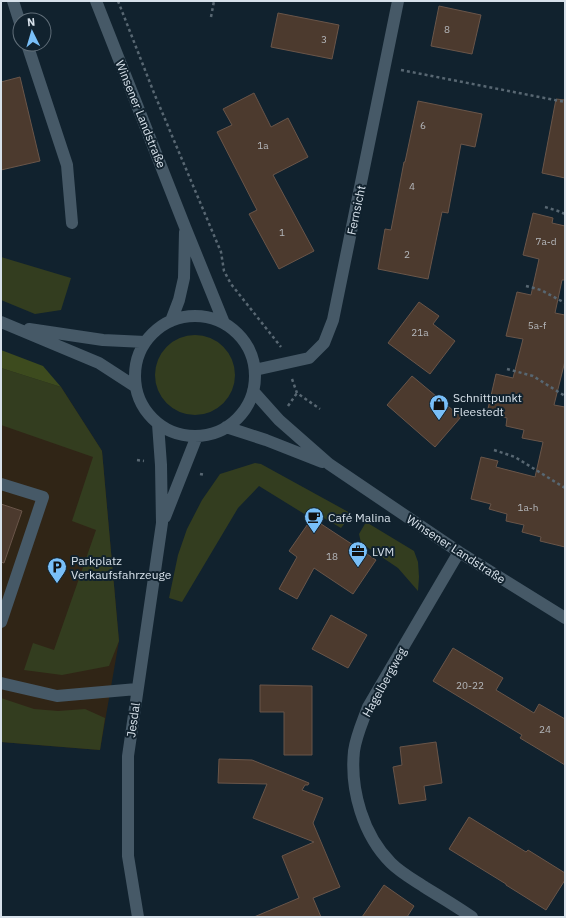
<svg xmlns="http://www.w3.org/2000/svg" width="566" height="918" viewBox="0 0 566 918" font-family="'IBM Plex Sans',sans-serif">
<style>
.commercial{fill:#302516}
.green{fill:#333d1f}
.forest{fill:#3d4b1e}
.building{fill:#4c3a2e;stroke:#695549}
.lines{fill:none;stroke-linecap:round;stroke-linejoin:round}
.path{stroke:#586772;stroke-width:2.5;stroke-dasharray:3 3;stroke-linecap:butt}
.minor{stroke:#465967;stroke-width:12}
.labels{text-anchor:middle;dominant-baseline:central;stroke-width:4;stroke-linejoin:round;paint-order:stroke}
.number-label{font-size:10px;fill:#b4b7bb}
.street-label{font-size:12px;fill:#d7e1ea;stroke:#11222e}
.poi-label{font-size:12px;fill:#d7e1ea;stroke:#11222e;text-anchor:start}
</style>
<rect width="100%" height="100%" fill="#11222e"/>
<path class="commercial" d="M1 368 61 387 102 451 119 641 100 750 1 742Z"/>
<path class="green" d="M1 257 71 278 61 310 35 314 1 300Z
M155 375a40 40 0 1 1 80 0a40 40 0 1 1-80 0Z
M1 368 61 387 102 451 119 641 109 666 62 675 24 670 33 643 54 650 96 530 72 521 93 457 1 425Z
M255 463 261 464 352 514 341 528 310 510 306 515 259 486 238 508 182 602 169 598 178 555 187 529 202 500 220 474Z
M366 522 414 551 418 562 419 577 418 591 398 568 361 543 359 534Z
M1 698 34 709 58 711 85 709 105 718 100 750 1 742Z"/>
<path class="forest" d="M1 350 43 366 61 387 1 368Z"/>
<path class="building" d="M439 6 481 15 472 54 431 46Z
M278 13 339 25 332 59 271 47Z
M20 77 40 161 1 170V82Z
M254 93 271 127 288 118 308 157 273 175 314 251 279 269 249 214 257 210 217 132 232 125 223 109Z
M556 99 565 100V178L542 173Z
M418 101 482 114 475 147 461 144 448 213 442 212 428 279 378 269 385 229 391 230 404 162H405Z
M533 213 553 218 552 223 565 226V280H562L555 313 565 315V361L554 405 565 407V547L540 541 541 537 522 532 524 525 506 521 507 514 489 509 491 504 471 499 481 457 498 461 496 467 535 477 543 442 522 438 524 430 506 426 507 418 487 413 496 374 513 378 523 339 506 336 517 292 531 295 539 259 523 255Z
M419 302 439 316 433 324 455 341 430 374 388 343Z
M412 376 461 417 435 447 387 405Z
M1 504 22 511 4 563 1 562Z
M312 518 376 560 353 594 314 568 297 599 279 589 297 557 289 551Z
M331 615 367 635 348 668 312 649Z
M453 648 503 678 496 690 534 713 539 704 565 719V765L520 738 522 735 433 681Z
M260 685 312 686V755H284V712H260Z
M436 742 442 783 424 786 426 800 399 804 393 767 402 765 400 747Z
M219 759 252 760 309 783 308 785H305L302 790 323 798 313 823 340 887 313 898 321 917H254L299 898 282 856 314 842 253 818 267 784 218 783Z
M469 817 526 852 528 850 565 873V880L546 910 506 885V884L449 849Z
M384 885 414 906 407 917H362Z"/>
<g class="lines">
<path class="path" d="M118 1 154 93 221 252 224 271 231 284 281 347
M211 17 214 1
M401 70 565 102
M545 207 558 211 565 214
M526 286 541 290 565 303
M507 369 533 376 565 396
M292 379 297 393 320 409
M288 406 297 393
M494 450 515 457 565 488
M137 460 144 461
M200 474 205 475"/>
<path class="minor" d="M13 1 20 23
M96 1 185 227 224 323
M27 44 67 165 72 223
M135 376a60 60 0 1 1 120 0a60 60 0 1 1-120 0Z
M171 321 179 300 184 278 185 232
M1 322 99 363 136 387
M29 329 103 340 145 342
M255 370 309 358 324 343 333 320 398 1
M253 391 279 420 329 464 459 552 565 618
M226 427 266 440 322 462
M1 484 43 497 1 622
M165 517 197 436
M459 552 368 707C363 721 356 736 354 751 350 790 363 835 391 863 401 873 414 880 426 888 441 897 457 907 472 917
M1 683 57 696 137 689
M138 917 128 856V756L162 523 161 465 158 424"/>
</g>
<defs>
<symbol id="shop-pin" viewBox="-11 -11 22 30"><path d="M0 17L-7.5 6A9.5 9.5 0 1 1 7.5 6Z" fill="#79bff8" stroke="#11222e"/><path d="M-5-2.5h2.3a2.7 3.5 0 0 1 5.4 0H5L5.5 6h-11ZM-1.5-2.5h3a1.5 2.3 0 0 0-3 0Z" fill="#111"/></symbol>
<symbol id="cafe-pin" viewBox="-11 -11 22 30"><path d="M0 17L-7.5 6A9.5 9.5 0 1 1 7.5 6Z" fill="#79bff8" stroke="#11222e"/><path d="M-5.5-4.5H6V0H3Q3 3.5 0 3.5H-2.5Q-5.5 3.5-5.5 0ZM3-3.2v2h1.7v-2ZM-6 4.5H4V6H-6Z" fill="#111"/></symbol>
<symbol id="office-pin" viewBox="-11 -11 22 30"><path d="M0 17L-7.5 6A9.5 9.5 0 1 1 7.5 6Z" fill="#79bff8" stroke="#11222e"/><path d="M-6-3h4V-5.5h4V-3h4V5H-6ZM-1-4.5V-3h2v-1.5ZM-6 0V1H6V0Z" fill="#111"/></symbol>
<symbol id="parking-pin" viewBox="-11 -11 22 30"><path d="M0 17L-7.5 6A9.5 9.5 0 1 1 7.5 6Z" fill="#79bff8" stroke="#11222e"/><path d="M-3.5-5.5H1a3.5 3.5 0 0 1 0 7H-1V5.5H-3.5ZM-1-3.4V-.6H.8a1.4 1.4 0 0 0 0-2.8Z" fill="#111"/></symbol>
</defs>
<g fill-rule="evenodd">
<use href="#shop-pin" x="428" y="393" width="22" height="30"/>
<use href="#cafe-pin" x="303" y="506" width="22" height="30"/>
<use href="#office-pin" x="347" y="540" width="22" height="30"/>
<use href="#parking-pin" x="46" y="556" width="22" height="30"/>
</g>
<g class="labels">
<g class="number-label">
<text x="447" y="29">8</text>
<text x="324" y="39">3</text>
<text x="423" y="125">6</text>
<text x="263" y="145">1a</text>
<text x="412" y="186">4</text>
<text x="282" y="232">1</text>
<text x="546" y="241">7a-d</text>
<text x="407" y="254">2</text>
<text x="537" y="325">5a-f</text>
<text x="420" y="332">21a</text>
<text x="528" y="507">1a-h</text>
<text x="332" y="556">18</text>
<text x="470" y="685">20-22</text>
<text x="545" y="729">24</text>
</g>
<g class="street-label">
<text transform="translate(141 114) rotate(68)">Winsener Landstraße</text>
<text transform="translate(356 210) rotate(-78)">Fernsicht</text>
<text transform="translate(456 549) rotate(33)">Winsener Landstraße</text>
<text transform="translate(384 682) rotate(-61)">Hagelbergweg</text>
<text transform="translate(133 720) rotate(-82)">Jesdal</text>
</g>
<g class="poi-label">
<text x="453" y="397">Schnittpunkt<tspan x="453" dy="14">Fleestedt</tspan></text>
<text x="328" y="517">Café Malina</text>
<text x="372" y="551">LVM</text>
<text x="71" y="560">Parkplatz<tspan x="71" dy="14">Verkaufsfahrzeuge</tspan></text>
</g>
</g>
<rect width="566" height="918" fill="none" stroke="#d7e1ea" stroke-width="4"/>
<g transform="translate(32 32) rotate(355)"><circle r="19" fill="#11222e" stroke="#606e79"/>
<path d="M0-3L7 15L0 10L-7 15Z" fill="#79bff8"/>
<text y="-6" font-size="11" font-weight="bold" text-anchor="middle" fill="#d7e1ea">N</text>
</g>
</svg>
